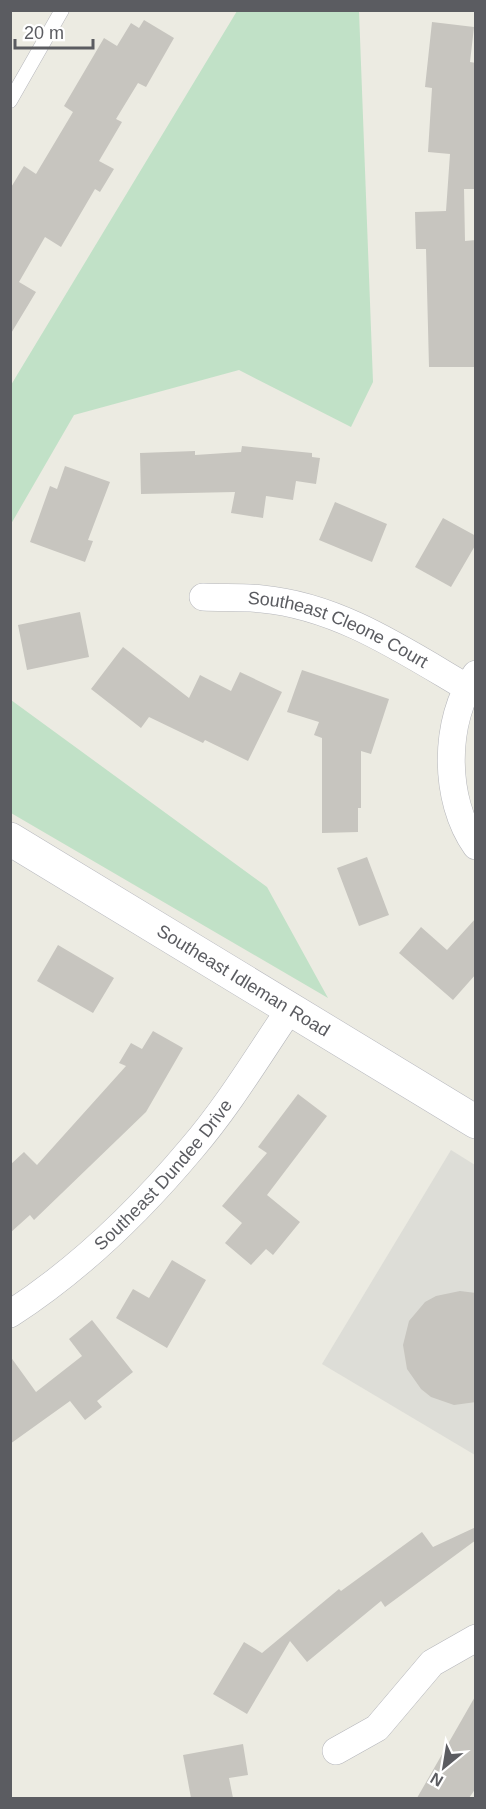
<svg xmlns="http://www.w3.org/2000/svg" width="486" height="1809" viewBox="0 0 486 1809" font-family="Helvetica,sans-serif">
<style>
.industrial{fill:#ddddd7}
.green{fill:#c1e1c7}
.building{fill:#c7c5bf}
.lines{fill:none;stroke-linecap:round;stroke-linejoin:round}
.lane-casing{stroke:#b5b6bb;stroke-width:15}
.street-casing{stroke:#b5b6bb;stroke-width:28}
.secondary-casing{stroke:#b8b9bf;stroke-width:34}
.lane{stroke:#fff;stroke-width:14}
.street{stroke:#fff;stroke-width:27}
.secondary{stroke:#fff;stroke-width:33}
.labels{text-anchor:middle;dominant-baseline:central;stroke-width:4.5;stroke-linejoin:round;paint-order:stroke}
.street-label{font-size:18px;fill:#5b5c61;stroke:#fff}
</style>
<rect width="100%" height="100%" fill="#ecebe2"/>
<path class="industrial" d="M451 1150 475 1165V1455L322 1364Z"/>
<path class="green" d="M237 11H359L373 382 351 427 239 370 74 415 11 524V385Z
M11 700 267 887 328 998 11 813Z"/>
<path class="building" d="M144 20 174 38 146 87 138 83 116 119 122 122 99 161 114 169 100 192 95 189 61 247 45 237 19 282 36 292 10 335V189L24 166 36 174 73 112 64 106 104 38 117 46 131 23 139 28Z
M432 22 474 27 470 62 476 63V189H464L465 241 476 240V367H429L426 249H416L415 212 446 211 450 154 428 152 432 88 425 87Z
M242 446 312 453V457L320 458 316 484 296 481 293 500 266 496 263 518 231 513 235 492 141 494 140 453 195 451V455L241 452Z
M65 466 110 482 88 540 93 541 85 562 30 542 50 486 57 489Z
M335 502 387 524 372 562 319 540Z
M443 518 476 536V544L451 587 415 567Z
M80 612 89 657 27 670 18 625Z
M123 647 189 698 200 675 231 691 240 672 282 692 248 761 205 740 203 743 149 717 141 728 91 689Z
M302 670 389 699 371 754 361 751V808H358V832L322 833V738L314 735 319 722 287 712Z
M367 857 389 915 359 926 337 868Z
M476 918V974L453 1000 399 953 421 927 447 950Z
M58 945 114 978 93 1013 37 981Z
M153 1031 183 1048 146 1112 34 1220 30 1215 10 1233V1165L24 1152 37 1165 126 1066 119 1063 131 1043 142 1049Z
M298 1094 327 1116 267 1195 300 1222 273 1255 266 1249 251 1265 225 1243 242 1223 222 1206 267 1153 258 1147Z
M172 1260 206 1280 167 1348 116 1318 133 1289 149 1298Z
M460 1291 476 1293V1402L454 1405 431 1397 421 1389 407 1369 403 1345 409 1321 425 1302 436 1296Z
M92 1320 133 1372 97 1401 102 1407 85 1420 70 1401 10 1444V1356L36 1392 82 1356 69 1339Z
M476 1527V1540L385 1607 381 1601 307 1662 290 1641 247 1714 213 1694 244 1642 262 1653 339 1589 341 1591 422 1532 433 1547Z
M476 1695V1788L469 1798H417Z
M243 1744 248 1775 229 1778 233 1798H191L183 1755Z"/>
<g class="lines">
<defs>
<path id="lane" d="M10 101 62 10"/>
<g id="street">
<path id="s1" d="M203 597C222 598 243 597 262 599 338 606 403 650 466 687"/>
<path d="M476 674C443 720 443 800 476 846"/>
<path id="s2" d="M10 1314C78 1270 141 1209 192 1148 229 1105 258 1056 290 1009"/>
<path d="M336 1751 377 1728 432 1663 476 1638"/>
</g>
<g id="secondary">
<path id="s3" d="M10 839 476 1122"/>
</g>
</defs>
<use href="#lane" class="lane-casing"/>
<use href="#street" class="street-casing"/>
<use href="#secondary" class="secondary-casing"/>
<use href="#lane" class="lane"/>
<use href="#street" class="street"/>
<use href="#secondary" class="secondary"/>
</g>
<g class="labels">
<g class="street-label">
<text stroke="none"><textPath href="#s1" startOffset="141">Southeast Cleone Court</textPath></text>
<text stroke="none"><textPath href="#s3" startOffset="273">Southeast Idleman Road</textPath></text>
<text stroke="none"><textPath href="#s2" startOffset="208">Southeast Dundee Drive</textPath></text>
</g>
</g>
<rect width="486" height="1809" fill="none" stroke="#5b5c61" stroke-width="24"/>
<g transform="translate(444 1767) rotate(210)" stroke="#ffffff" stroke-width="4.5" paint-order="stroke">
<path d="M0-4.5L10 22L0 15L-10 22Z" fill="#5b5c61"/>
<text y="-9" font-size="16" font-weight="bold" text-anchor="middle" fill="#5b5c61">N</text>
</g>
<path d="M15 39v9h78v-9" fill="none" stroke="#5b5c61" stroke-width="3"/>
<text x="24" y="39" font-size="18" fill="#5b5c61" stroke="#ffffff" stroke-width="4.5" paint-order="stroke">20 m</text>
</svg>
